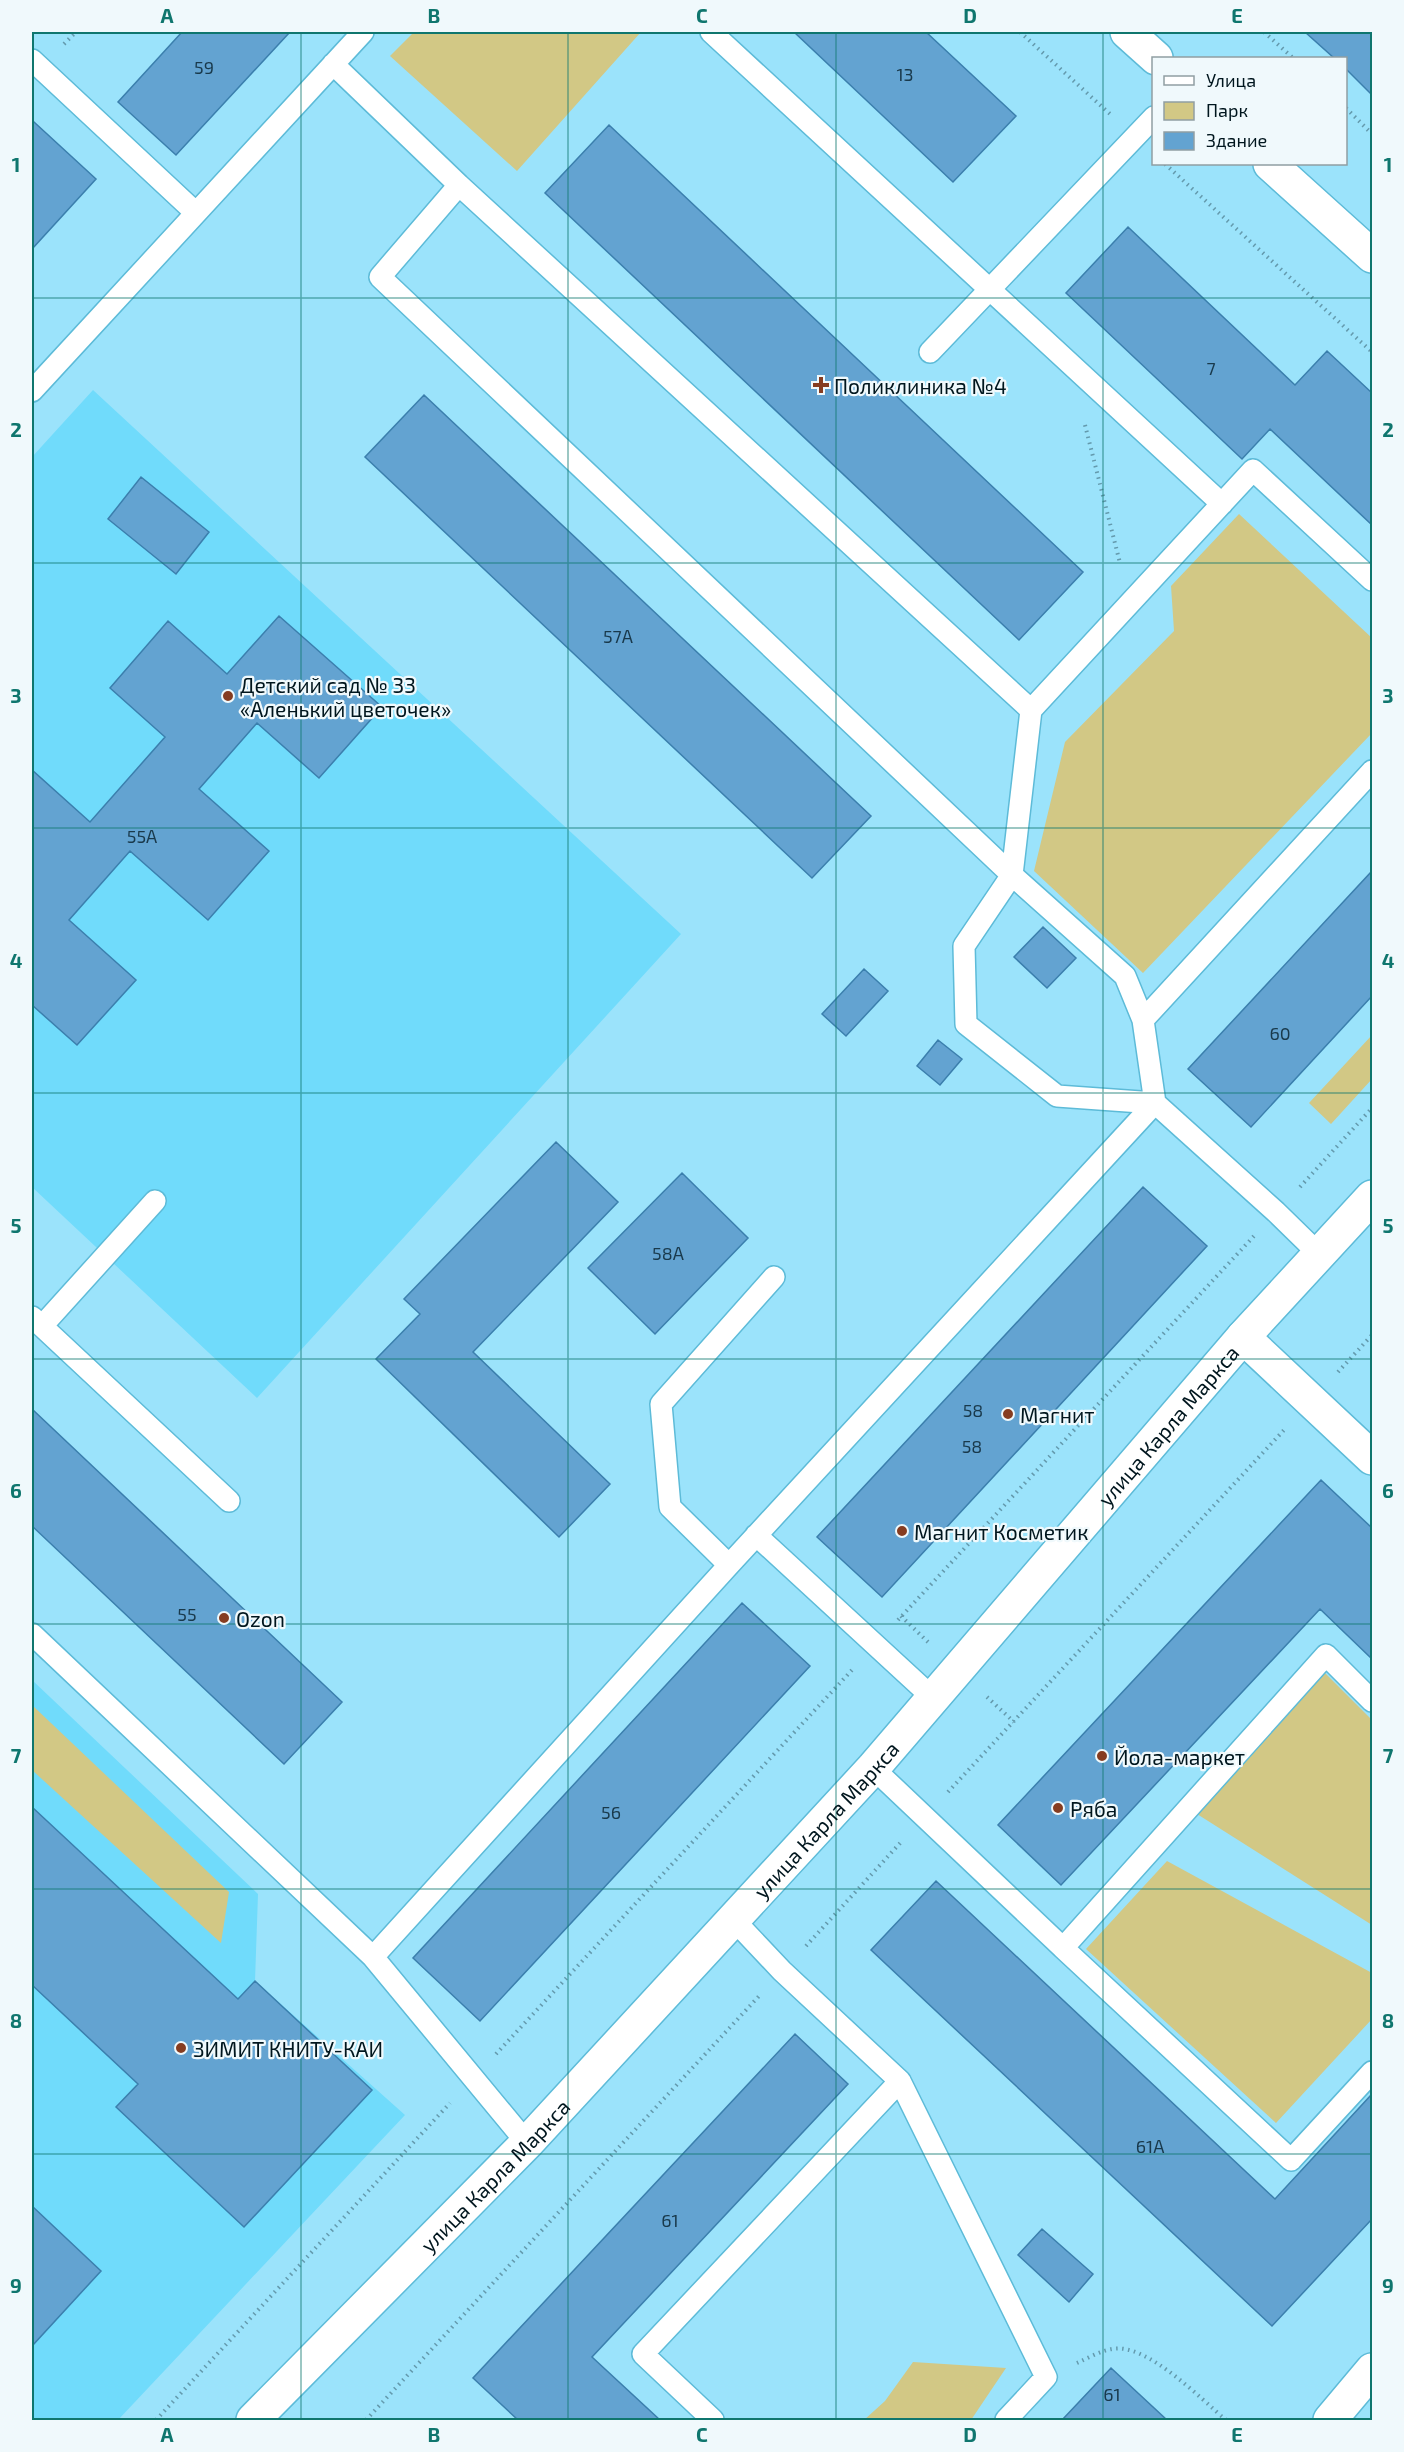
<svg xmlns="http://www.w3.org/2000/svg" width="1404" height="2452" viewBox="0 0 1404 2452" font-family="'Exo 2',sans-serif">
<style>
.built{fill:#70dbfb}
.green{fill:#d2c885}
.building{fill:#63a3d1;stroke:#3b7fad;stroke-width:1.5}
.lines{fill:none;stroke-linecap:round;stroke-linejoin:round}
.service-casing{stroke:#5dbbd8;stroke-width:24}
.minor-casing{stroke:#5dbbd8;stroke-width:36}
.tertiary-casing{stroke:#5dbbd8;stroke-width:36}
.path{stroke:#649aad;stroke-width:4;stroke-dasharray:1.5 4.5;stroke-linecap:butt}
.service{stroke:#fff;stroke-width:21}
.minor{stroke:#fff;stroke-width:33}
.tertiary{stroke:#fff;stroke-width:33}
.grid{fill:none;stroke:#0f766e;stroke-width:1.5;stroke-opacity:0.55}
.poi-dot{fill:#863d21;stroke:#f0f9fc;stroke-width:2}
.labels{text-anchor:middle;dominant-baseline:central;stroke-width:4.5;stroke-linejoin:round;paint-order:stroke}
.number-label{font-size:18px;fill:#19394b}
.poi-label{font-size:21px;fill:#00161e;stroke:#f0f9fc;text-anchor:start}
.street-label{font-size:21px;fill:#00161e;stroke:#f0f9fc}
.neatline{fill:none;stroke:#0f766e;stroke-width:2}
.grid-label{font-size:20px;text-anchor:middle;font-weight:bold;fill:#0f766e}
</style>
<rect width="100%" height="100%" fill="#9be3fb"/>
<path class="built" d="M93 390 681 934 257 1398 32 1187V457Z
M32 1680 258 1894 255 1981 405 2115 118 2420H32Z"/>
<path class="green" d="M414 32H641L517 171 390 56Z
M1239 514 1372 638V733L1143 973 1034 871 1065 742 1174 631 1171 586Z
M1372 1035V1079L1331 1124 1309 1103Z
M1325 1673 1372 1720V1925L1197 1814Z
M32 1705 229 1892 221 1943 32 1770Z
M1167 1861 1372 1973V2019L1276 2123 1086 1949Z
M913 2362 1006 2368 971 2420H864L885 2401Z"/>
<path class="building" d="M182 32H290L176 155 118 102Z
M794 32H926L1016 116 953 182Z
M1305 32H1372V95L1346 69V58H1334Z
M34 122 96 179 32 249V124Z
M609 125 1083 572 1019 640 545 193Z
M1128 227 1295 385 1327 351 1372 393V525L1270 429 1242 459 1066 293Z
M424 395 871 816 812 878 365 457Z
M141 477 209 532 176 574 108 519Z
M279 616 382 707 319 778 257 723 199 789 269 851 208 920 130 851 69 920 136 980 77 1045 32 1005V770L90 822 165 737 110 688 168 621 227 674Z
M1372 871V996L1251 1127 1188 1069Z
M1043 927 1076 958 1047 988 1014 957Z
M864 969 888 991 846 1036 822 1014Z
M938 1040 962 1059 940 1085 917 1066Z
M556 1142 618 1202 473 1352 610 1484 559 1537 376 1359 420 1314 404 1299Z
M682 1173 748 1238 655 1334 588 1268Z
M1143 1187 1207 1246 882 1597 817 1537Z
M32 1409 342 1702 284 1764 32 1526Z
M1321 1480 1372 1528V1659L1320 1609 1061 1885 998 1825Z
M742 1603 810 1666 480 2021 413 1958Z
M32 1807 238 1999 255 1981 372 2090 244 2227 116 2107 138 2084 32 1985Z
M936 1881 1275 2199 1372 2094V2219L1272 2326 871 1950Z
M795 2034 848 2084 592 2357 660 2420H518L473 2378Z
M32 2206 101 2271 32 2346Z
M1042 2229 1093 2274 1069 2302 1018 2255Z
M1111 2368 1167 2420H1062Z"/>
<g class="lines">
<defs>
<path id="service" d="M711 32 1222 504
M32 60 196 213
M333 64 459 185 1031 710
M459 185 380 277 1012 875 1125 976 1143 1020 1155 1103
M930 352 1154 117
M32 391 363 32
M1143 1020 1372 771
M1319 1254 1276 1212 1155 1103 1057 1096 966 1024 964 946 1012 875 1031 710 1253 470 1372 580
M32 1317 229 1501
M42 1326 155 1201
M756 1535 933 1698
M729 1565 670 1507 661 1404 774 1277
M32 1634 373 1957 527 2143
M873 1768 1063 1948 1326 1655 1372 1701
M1063 1948 1291 2160 1372 2072
M373 1957 729 1565 1155 1103
M900 2081 1046 2377 1006 2420
M713 2420 643 2354 900 2081 782 1971 733 1919"/>
<path id="minor" d="M1243 1337 1372 1458
M1330 2420 1372 2370"/>
<g id="tertiary">
<path d="M1127 32 1156 58"/>
<path d="M1270 164 1372 256"/>
<path id="s1" d="M253 2420 527 2143 873 1768 1243 1337 1372 1197"/>
</g>
</defs>
<use href="#service" class="service-casing"/>
<use href="#minor" class="minor-casing"/>
<use href="#tertiary" class="tertiary-casing"/>
<path class="path" d="M1020 32 1110 114
M1264 32 1293 58
M64 44 76 32
M1346 108 1372 134
M1165 164 1372 352
M1085 425 1120 563
M1300 1187 1372 1108
M1338 1372 1372 1335
M901 1616 929 1643
M898 1620 1254 1236
M987 1697 1014 1722
M948 1792 1284 1430
M806 1946 902 1841
M496 2054 852 1670
M1077 2363C1088 2358 1100 2351 1112 2349 1146 2342 1201 2399 1226 2420
M156 2420 450 2103
M366 2420 760 1995"/>
<use href="#service" class="service"/>
<use href="#minor" class="minor"/>
<use href="#tertiary" class="tertiary"/>
</g>
<path class="grid" d="M301 32V2420M568 32V2420M836 32V2420M1103 32V2420M32 298H1372M32 563H1372M32 828H1372M32 1093H1372M32 1359H1372M32 1624H1372M32 1889H1372M32 2154H1372"/>
<g class="poi-dot">
<path d="M818 376h6v6h6v6h-6v6h-6v-6h-6v-6h6z"/>
<circle cx="228" cy="696" r="6"/>
<circle cx="1008" cy="1414" r="6"/>
<circle cx="902" cy="1531" r="6"/>
<circle cx="224" cy="1618" r="6"/>
<circle cx="1102" cy="1756" r="6"/>
<circle cx="1058" cy="1808" r="6"/>
<circle cx="181" cy="2048" r="6"/>
</g>
<g class="labels">
<g class="number-label">
<text x="204" y="67">59</text>
<text x="905" y="74">13</text>
<text x="1211" y="368">7</text>
<text x="618" y="636">57А</text>
<text x="142" y="836">55А</text>
<text x="1280" y="1033">60</text>
<text x="668" y="1253">58А</text>
<text x="973" y="1410">58</text>
<text x="972" y="1446">58</text>
<text x="187" y="1614">55</text>
<text x="611" y="1812">56</text>
<text x="1150" y="2146">61А</text>
<text x="670" y="2220">61</text>
<text x="1112" y="2394">61</text>
</g>
<g class="poi-label">
<text x="834" y="385">Поликлиника №4</text>
<text x="240" y="684">Детский сад № 33<tspan x="240" dy="24">«Аленький цветочек»</tspan></text>
<text x="1020" y="1414">Магнит</text>
<text x="914" y="1531">Магнит Косметик</text>
<text x="236" y="1618">Ozon</text>
<text x="1114" y="1756">Йола-маркет</text>
<text x="1070" y="1808">Ряба</text>
<text x="193" y="2048">ЗИМИТ КНИТУ-КАИ</text>
</g>
<g class="street-label">
<text stroke="none"><textPath href="#s1" startOffset="1352">улица Карла Маркса</textPath></text>
<text stroke="none"><textPath href="#s1" startOffset="830">улица Карла Маркса</textPath></text>
<text stroke="none"><textPath href="#s1" startOffset="344">улица Карла Маркса</textPath></text>
</g>
</g>
<rect width="1404" height="2452" fill="none" stroke="#f0f9fc" stroke-width="66"/>
<rect x="1152" y="57" width="195" height="108" fill="#f0f9fc" stroke="#909ea3" stroke-width="1.5"/>
<rect x="1164" y="76" width="30" height="9" fill="#ffffff" stroke="#909ea3" stroke-width="1.5"/>
<text x="1206" y="87" font-size="18" fill="#00161e">Улица</text>
<rect x="1164" y="102" width="30" height="18" fill="#d2c885" stroke="#909ea3" stroke-width="1.5"/>
<text x="1206" y="117" font-size="18" fill="#00161e">Парк</text>
<rect x="1164" y="132" width="30" height="18" fill="#63a3d1" stroke="#909ea3" stroke-width="1.5"/>
<text x="1206" y="147" font-size="18" fill="#00161e">Здание</text>
<rect x="33" y="33" width="1338" height="2386" class="neatline"/>
<g class="grid-label">
<text x="167" y="23">A</text>
<text x="434" y="23">B</text>
<text x="702" y="23">C</text>
<text x="970" y="23">D</text>
<text x="1237" y="23">E</text>
<text x="16" y="172">1</text>
<text x="1388" y="172">1</text>
<text x="16" y="437">2</text>
<text x="1388" y="437">2</text>
<text x="16" y="703">3</text>
<text x="1388" y="703">3</text>
<text x="16" y="968">4</text>
<text x="1388" y="968">4</text>
<text x="16" y="1233">5</text>
<text x="1388" y="1233">5</text>
<text x="16" y="1498">6</text>
<text x="1388" y="1498">6</text>
<text x="16" y="1763">7</text>
<text x="1388" y="1763">7</text>
<text x="16" y="2028">8</text>
<text x="1388" y="2028">8</text>
<text x="16" y="2293">9</text>
<text x="1388" y="2293">9</text>
<text x="167" y="2442">A</text>
<text x="434" y="2442">B</text>
<text x="702" y="2442">C</text>
<text x="970" y="2442">D</text>
<text x="1237" y="2442">E</text>
</g>
</svg>
